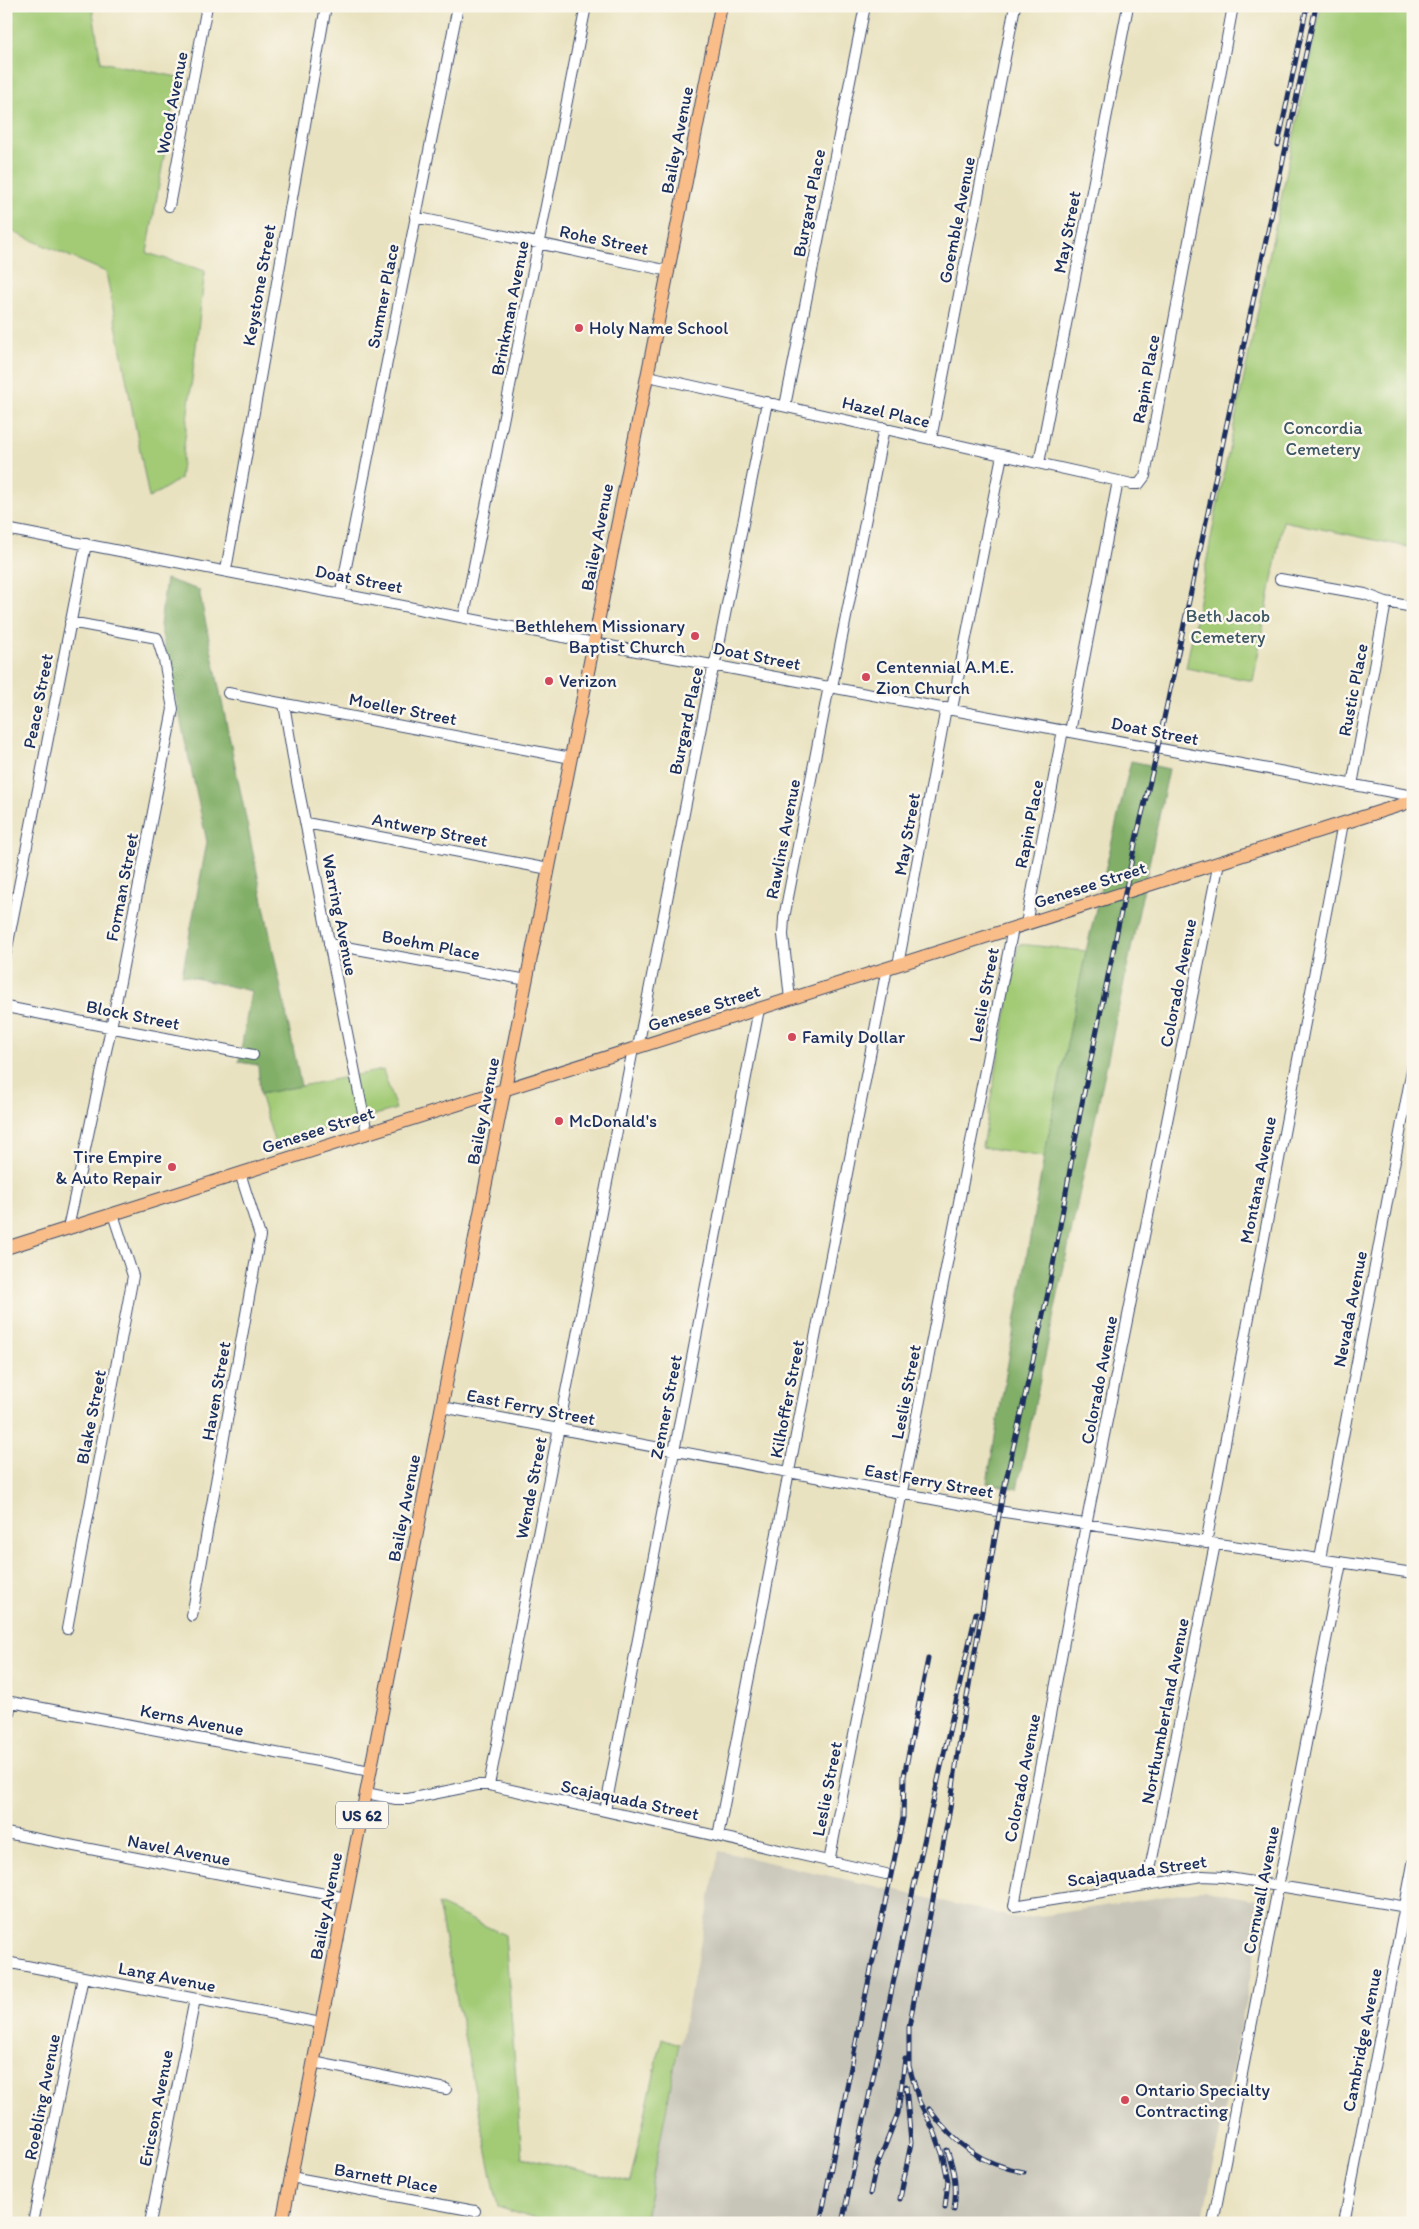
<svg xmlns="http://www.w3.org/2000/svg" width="1419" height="2229" viewBox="0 0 1419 2229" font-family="Itim,sans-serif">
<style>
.industrial{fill:#c7c5b8}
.green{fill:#a3cb76;stroke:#5f7d6a}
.forest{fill:#82af67;stroke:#4e6f62}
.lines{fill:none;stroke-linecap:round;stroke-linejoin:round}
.minor-casing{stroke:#3a4a6d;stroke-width:12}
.major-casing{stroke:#3a4a6d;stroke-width:14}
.minor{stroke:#fff;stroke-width:10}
.major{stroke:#f8bd89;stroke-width:12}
.rail-casing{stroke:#1b2f5e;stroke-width:5}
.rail{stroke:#fbf7ec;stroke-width:3;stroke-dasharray:9;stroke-linecap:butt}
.poi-dot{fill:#d1495b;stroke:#fbf7ec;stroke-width:2}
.labels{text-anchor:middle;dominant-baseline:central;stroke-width:5;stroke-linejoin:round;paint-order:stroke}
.shield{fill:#fbf7ec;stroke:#5e6b89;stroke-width:1}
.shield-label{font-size:16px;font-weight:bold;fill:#1b2f5e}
.street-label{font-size:18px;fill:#1b2f5e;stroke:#fbf7ec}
.poi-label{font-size:18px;fill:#1b2f5e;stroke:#fbf7ec;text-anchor:start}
.park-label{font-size:18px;fill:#3d5664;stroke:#fbf7ec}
</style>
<rect width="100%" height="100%" fill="#fbf7ec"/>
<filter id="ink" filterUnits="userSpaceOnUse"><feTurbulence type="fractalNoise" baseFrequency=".02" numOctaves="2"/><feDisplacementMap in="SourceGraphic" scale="10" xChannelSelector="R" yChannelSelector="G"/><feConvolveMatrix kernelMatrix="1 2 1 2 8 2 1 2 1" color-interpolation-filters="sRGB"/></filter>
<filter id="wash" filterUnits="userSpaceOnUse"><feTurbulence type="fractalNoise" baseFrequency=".0096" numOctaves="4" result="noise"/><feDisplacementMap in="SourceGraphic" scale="20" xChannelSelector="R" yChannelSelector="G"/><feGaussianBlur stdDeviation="1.12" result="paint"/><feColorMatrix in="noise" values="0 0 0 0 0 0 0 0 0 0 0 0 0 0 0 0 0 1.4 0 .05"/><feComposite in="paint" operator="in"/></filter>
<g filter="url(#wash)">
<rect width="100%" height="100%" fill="#e9e2c0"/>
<path class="industrial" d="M719 1851 1021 1919 1205 1890 1265 1902 1202 2223H644Z"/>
<path class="green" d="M6 6H92L101 62 178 77 147 253 205 271 180 479 149 498 106 272 6 229Z
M1321 6H1413V548L1283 521 1253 681 1186 668 1217 507Z
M1019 944 1086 951 1044 1157 982 1147Z
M383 1070 396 1109 275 1144 260 1094Z
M438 1904 505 1935 522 2157 630 2182 662 2038 679 2044 644 2223H539L538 2220 498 2207Z"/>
<path class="forest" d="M166 579 199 590 301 1086 260 1094 258 1065 239 1062 251 991 182 975 207 842 160 625Z
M1131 761 1169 769 1017 1489 987 1483 1044 1157 1086 951Z"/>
</g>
<g filter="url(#ink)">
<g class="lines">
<defs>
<path id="minor" d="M169 206 207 6
M415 217 669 271
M648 376 1132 484H1139L1145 476 1233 6
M785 406 865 6
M931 439 1015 6
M1039 463 1128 6
M6 529 594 643 1413 796
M226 570 326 6
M1280 579 1365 594 1386 602 1413 607
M341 592 458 6
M464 616 586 6
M832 687 884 428
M228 693 571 758
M284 704 297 781 367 1133
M952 709 1002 455
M1070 732 1118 481
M1352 785 1386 602
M306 823 549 869
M1219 862 1086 1525 1014 1906 1202 1876 1223 1877 1413 1908
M1026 924 1063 730
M329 944 527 980
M6 953 86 544
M898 965 946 708
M790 999 783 935 784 918 829 686
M6 1007 253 1055
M638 1047 710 681 718 650 767 402
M68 1228 111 1028 173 709 164 660 157 638 70 622
M442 1407 991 1510 1413 1573
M1206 1543 1343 823
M1320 1559 1413 1064
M192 1616 260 1236 240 1173
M67 1629 133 1276 113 1214
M6 1701 370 1771
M6 1730 11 1702
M489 1785 633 1049
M366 1793 396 1799H408L477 1785H489L886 1874
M605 1811 759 1009
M6 1833 346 1898
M718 1836 887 968
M829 1862 1013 928
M1147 1884 1215 1544
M6 1962 321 2023
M313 2062 446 2089
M291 2177 475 2211
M33 2223 83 1977
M150 2223 195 1999
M1213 2223 1341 1563
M1344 2223 1413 1864"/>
<path id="major" d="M6 1248 1413 801
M282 2223 459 1318 721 6"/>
</defs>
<use href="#minor" class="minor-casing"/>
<use href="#major" class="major-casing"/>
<use href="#minor" class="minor"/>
<use href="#major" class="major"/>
<defs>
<path id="rail" d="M1278 145 1307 6
M929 2109C955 2144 980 2164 1024 2172
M947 2150C955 2171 957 2188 954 2210
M870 2194 875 2171 898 2113 905 2059
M900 2199 911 2143 906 2086
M945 2208 948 2181 943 2156 935 2133 919 2101 909 2066V2027L950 1808 962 1725 1002 1498 1048 1293 1081 1108 1136 839 1154 765 1316 6
M820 2223 861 2017 903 1818 904 1776 928 1659
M842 2223 915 1881 976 1613"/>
</defs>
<use href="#rail" class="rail-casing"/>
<use href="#rail" class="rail"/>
</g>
</g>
<g class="poi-dot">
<circle cx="579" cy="328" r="5"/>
<circle cx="695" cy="636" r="5"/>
<circle cx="866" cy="677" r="5"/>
<circle cx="549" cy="681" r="5"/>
<circle cx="792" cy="1037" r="5"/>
<circle cx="559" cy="1121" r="5"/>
<circle cx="172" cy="1167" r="5"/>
<circle cx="1125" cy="2100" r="5"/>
</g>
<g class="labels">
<rect class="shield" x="336" y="1801.5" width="52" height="27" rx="4"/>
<g class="shield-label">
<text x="362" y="1815">US 62</text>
</g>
<g class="street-label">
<text transform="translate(172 103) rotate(-79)">Wood Avenue</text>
<text transform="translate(677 140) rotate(-79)">Bailey Avenue</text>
<text transform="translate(809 203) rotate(-79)">Burgard Place</text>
<text transform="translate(957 220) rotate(-79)">Goemble Avenue</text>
<text transform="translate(1067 232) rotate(-79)">May Street</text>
<text transform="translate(604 240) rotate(12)">Rohe Street</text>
<text transform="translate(259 285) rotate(-80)">Keystone Street</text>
<text transform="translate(383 296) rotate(-79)">Sumner Place</text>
<text transform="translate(510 308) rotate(-79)">Brinkman Avenue</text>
<text transform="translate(1146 379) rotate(-80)">Rapin Place</text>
<text transform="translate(886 412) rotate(13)">Hazel Place</text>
<text transform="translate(597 537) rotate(-79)">Bailey Avenue</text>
<text transform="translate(359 579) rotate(11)">Doat Street</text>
<text transform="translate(757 656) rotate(11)">Doat Street</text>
<text transform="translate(1353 690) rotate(-79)">Rustic Place</text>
<text transform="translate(38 701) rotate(-79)">Peace Street</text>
<text transform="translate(403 709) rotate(11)">Moeller Street</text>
<text transform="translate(686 721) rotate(-78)">Burgard Place</text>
<text transform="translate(1155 731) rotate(11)">Doat Street</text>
<text transform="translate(1029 824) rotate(-79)">Rapin Place</text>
<text transform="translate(430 830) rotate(11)">Antwerp Street</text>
<text transform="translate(907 834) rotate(-80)">May Street</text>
<text transform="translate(783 839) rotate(-79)">Rawlins Avenue</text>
<text transform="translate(1090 885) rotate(-18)">Genesee Street</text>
<text transform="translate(122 887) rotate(-79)">Forman Street</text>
<text transform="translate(340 915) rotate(79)">Warring Avenue</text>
<text transform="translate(431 945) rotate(11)">Boehm Place</text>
<text transform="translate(1178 983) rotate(-79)">Colorado Avenue</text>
<text transform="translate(984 995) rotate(-79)">Leslie Street</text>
<text transform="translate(704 1008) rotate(-18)">Genesee Street</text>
<text transform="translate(133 1015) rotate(11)">Block Street</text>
<text transform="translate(483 1111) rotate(-79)">Bailey Avenue</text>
<text transform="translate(318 1130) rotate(-18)">Genesee Street</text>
<text transform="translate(1258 1180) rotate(-79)">Montana Avenue</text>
<text transform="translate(1350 1309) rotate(-79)">Nevada Avenue</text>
<text transform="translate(1099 1380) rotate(-79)">Colorado Avenue</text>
<text transform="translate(216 1391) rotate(-80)">Haven Street</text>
<text transform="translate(906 1392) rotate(-79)">Leslie Street</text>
<text transform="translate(787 1399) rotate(-79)">Kilhoffer Street</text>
<text transform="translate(531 1407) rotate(11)">East Ferry Street</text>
<text transform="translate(666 1407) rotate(-79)">Zenner Street</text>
<text transform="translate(91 1417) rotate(-79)">Blake Street</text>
<text transform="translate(929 1481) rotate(10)">East Ferry Street</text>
<text transform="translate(531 1488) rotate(-79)">Wende Street</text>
<text transform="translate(404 1508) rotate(-79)">Bailey Avenue</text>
<text transform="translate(1165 1711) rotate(-79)">Northumberland Avenue</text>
<text transform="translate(192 1720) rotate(11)">Kerns Avenue</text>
<text transform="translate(1022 1778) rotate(-79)">Colorado Avenue</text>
<text transform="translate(827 1789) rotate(-79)">Leslie Street</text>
<text transform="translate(630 1800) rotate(12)">Scajaquada Street</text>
<text transform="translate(179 1850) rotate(11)">Navel Avenue</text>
<text transform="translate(1137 1871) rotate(-8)">Scajaquada Street</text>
<text transform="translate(1261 1890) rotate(-79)">Cornwall Avenue</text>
<text transform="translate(326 1906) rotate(-79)">Bailey Avenue</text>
<text transform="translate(167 1977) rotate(11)">Lang Avenue</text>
<text transform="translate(1362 2040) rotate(-79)">Cambridge Avenue</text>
<text transform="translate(42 2097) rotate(-79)">Roebling Avenue</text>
<text transform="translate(156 2108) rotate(-79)">Ericson Avenue</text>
<text transform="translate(386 2178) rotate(10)">Barnett Place</text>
</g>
<g class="poi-label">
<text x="589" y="328">Holy Name School</text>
<text x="685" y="626" text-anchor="end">Bethlehem Missionary<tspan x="685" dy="21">Baptist Church</tspan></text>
<text x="876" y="667">Centennial A.M.E.<tspan x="876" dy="21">Zion Church</tspan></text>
<text x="559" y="681">Verizon</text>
<text x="802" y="1037">Family Dollar</text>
<text x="569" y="1121">McDonald's</text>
<text x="162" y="1157" text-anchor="end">Tire Empire<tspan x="162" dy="21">&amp; Auto Repair</tspan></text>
<text x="1135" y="2090">Ontario Specialty<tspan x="1135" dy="21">Contracting</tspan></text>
</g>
<g class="park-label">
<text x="1323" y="428">Concordia<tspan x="1323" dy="21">Cemetery</tspan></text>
<text x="1228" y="616">Beth Jacob<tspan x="1228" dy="21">Cemetery</tspan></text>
</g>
</g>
<rect width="1419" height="2229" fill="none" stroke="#fbf7ec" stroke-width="25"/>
</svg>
